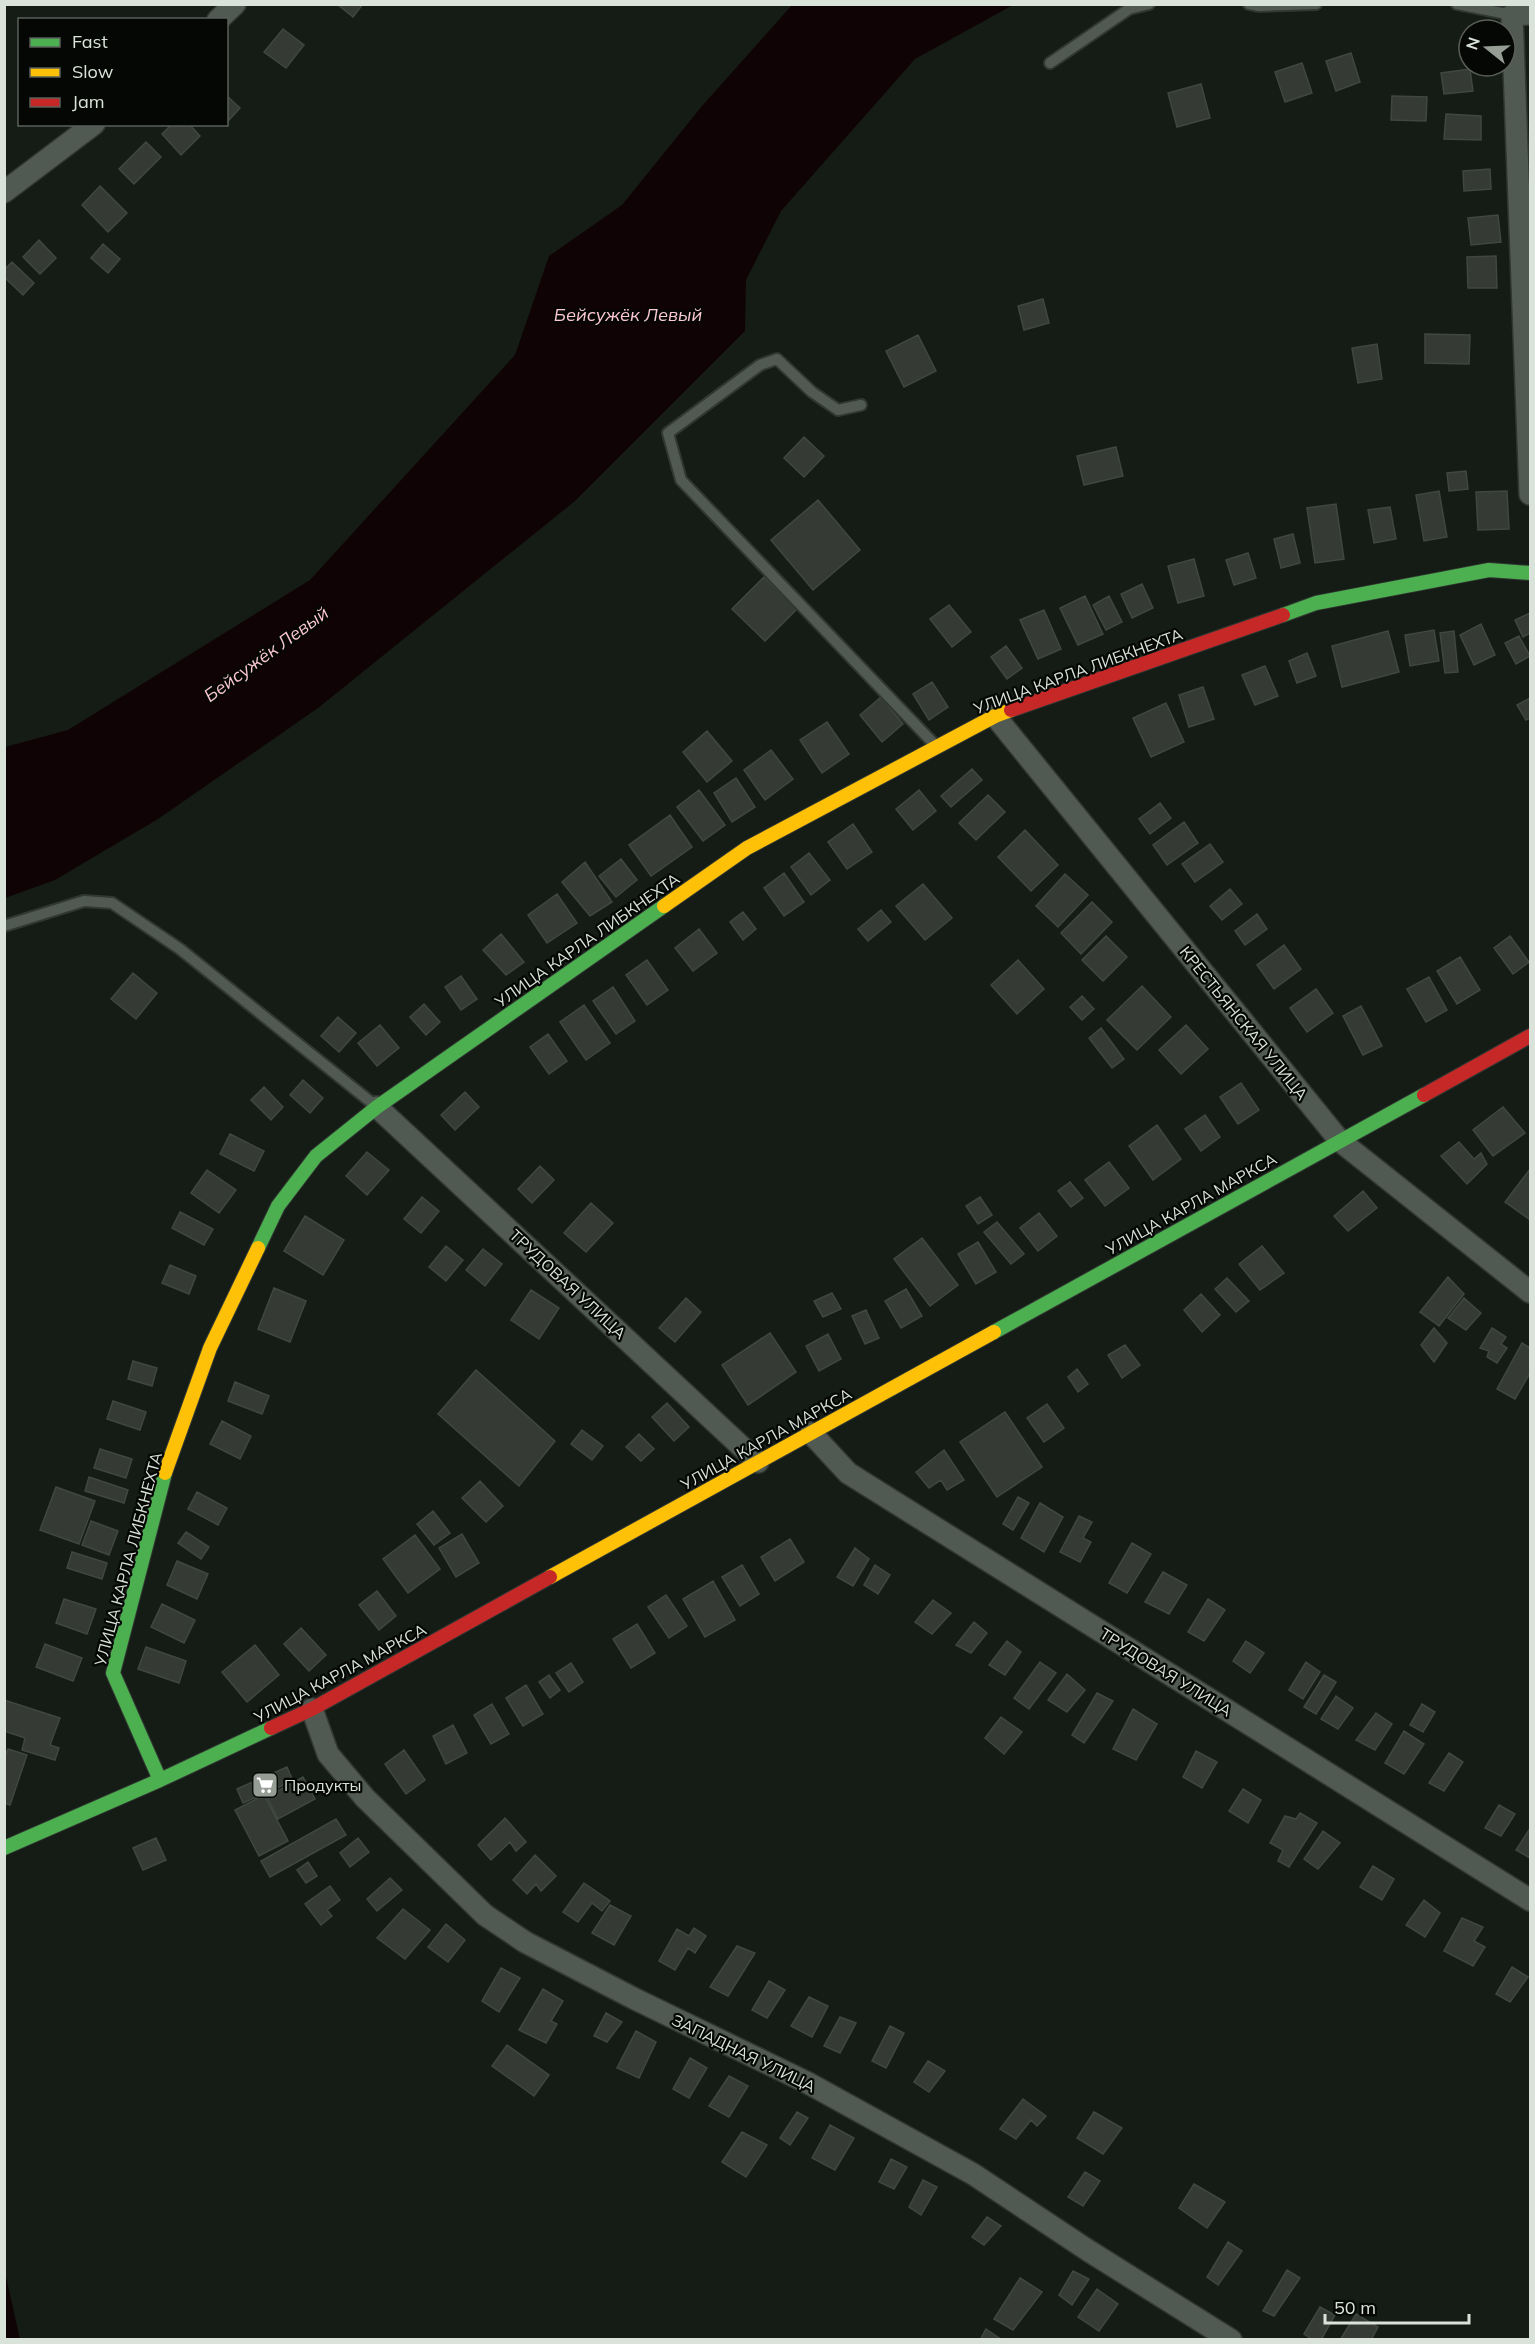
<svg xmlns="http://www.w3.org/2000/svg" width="1535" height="2344" viewBox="0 0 1535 2344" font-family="Mulish,sans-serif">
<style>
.water{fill:#100305}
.building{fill:#353a35;stroke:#404641;stroke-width:1.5}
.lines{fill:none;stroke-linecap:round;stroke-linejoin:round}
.lane-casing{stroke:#313732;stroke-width:14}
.street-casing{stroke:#313732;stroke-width:24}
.fast-casing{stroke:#313732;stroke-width:16}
.slow-casing{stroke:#313732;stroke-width:16}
.jam-casing{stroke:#313732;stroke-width:16}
.lane{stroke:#515a52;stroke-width:10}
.street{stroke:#515a52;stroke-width:21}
.fast{stroke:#4caf50;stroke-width:14}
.slow{stroke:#ffc107;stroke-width:14}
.jam{stroke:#c62828;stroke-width:14}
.labels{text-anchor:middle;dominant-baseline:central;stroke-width:4.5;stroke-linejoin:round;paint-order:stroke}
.street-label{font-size:16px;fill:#dae3da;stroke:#040704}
.poi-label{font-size:16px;fill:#dae3da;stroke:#040704;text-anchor:start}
.water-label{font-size:18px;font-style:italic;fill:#fcc8d3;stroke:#040704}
</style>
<rect width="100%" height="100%" fill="#151c16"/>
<path class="water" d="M792 5H1013L915 59 781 211 746 280 745 331 575 501 318 708 158 819 55 880 5 898V747L68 730 310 580 515 355 549 256 622 205 702 106Z
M4 2272H5L20 2339H5Z"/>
<path class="building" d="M337 4H363L353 17Z
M283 29 304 45 286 68 264 52Z
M1351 53 1360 82 1336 91 1326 61Z
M1302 63 1312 93 1285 102 1275 72Z
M1470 69 1473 91 1444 94 1441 73Z
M1201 84 1210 118 1177 127 1168 93Z
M226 95 240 108 228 121 226 120Z
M1392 96 1427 97 1426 121 1391 120Z
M1446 114 1481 116V140L1444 139Z
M172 124H189L200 136 181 155 162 134Z
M146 142 161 157 134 184 119 169Z
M1490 169 1491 189 1464 191 1463 171Z
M100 186 127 213 108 232 82 205Z
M1498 215 1501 242 1471 245 1468 218Z
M39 240 56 258 40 274 23 257Z
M103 244 120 259 108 273 91 258Z
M1496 256 1497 288H1468L1467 257Z
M12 262 34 283 23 295 4 277V270Z
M1043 299 1049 323 1024 330 1018 306Z
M1425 334 1470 335 1469 364 1425 363Z
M918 335 936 371 904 387 886 351Z
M1377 344 1382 379 1358 383 1352 348Z
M804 437 824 456 804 477 784 458Z
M1116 447 1123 476 1084 485 1077 456Z
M1466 471 1468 489 1449 491 1447 473Z
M1439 491 1447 537 1424 541 1416 495Z
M1507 491 1509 529 1478 530 1476 492Z
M818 500 860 550 813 590 771 540Z
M1336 504 1344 559 1315 563 1307 508Z
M1390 507 1396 539 1374 543 1368 510Z
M1293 534 1300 563 1281 568 1274 539Z
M1248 553 1256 578 1234 585 1226 560Z
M1194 559 1204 596 1178 603 1168 566Z
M764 577 797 609 765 641 732 609Z
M1142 584 1153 608 1132 618 1121 594Z
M1085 596 1103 634 1078 645 1060 608Z
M1109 596 1122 622 1106 630 1093 605Z
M949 605 971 632 952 647 930 619Z
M1044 610 1061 649 1038 659 1020 620Z
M1530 613V633L1523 637 1515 620Z
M1481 624 1495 655 1474 665 1460 635Z
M1434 630 1439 661 1410 666 1405 635Z
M1388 631 1399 672 1342 687 1332 646Z
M1454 631 1458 672 1445 673 1440 633Z
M1519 636 1530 656 1516 664 1505 643Z
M1006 646 1022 668 1007 679 991 657Z
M1307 653 1316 676 1297 683 1289 661Z
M1265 666 1278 696 1255 705 1242 675Z
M932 682 948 707 929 720 913 694Z
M1203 687 1214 719 1189 727 1179 695Z
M881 697 903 724 882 742 860 715Z
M1530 698V718L1526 720 1517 705Z
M1166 703 1184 742 1151 757 1133 718Z
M827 722 849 754 822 773 800 740Z
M707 731 732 761 707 782 683 752Z
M771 750 793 779 765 800 744 770Z
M972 769 982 780 951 807 941 796Z
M736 778 755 807 732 822 714 793Z
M699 790 725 825 703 841 677 807Z
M919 790 936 811 913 830 896 809Z
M988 795 1005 812 976 840 959 823Z
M1160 803 1171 818 1150 834 1139 819Z
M670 815 692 847 651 876 629 845Z
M1184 822 1198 843 1167 865 1153 845Z
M853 824 872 852 847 869 828 842Z
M1025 830 1058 865 1031 891 998 857Z
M1210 844 1223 862 1195 882 1182 864Z
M809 853 830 880 811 895 791 867Z
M621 859 637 880 616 897 599 876Z
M585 862 612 902 590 916 562 882Z
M784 873 804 902 784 916 764 888Z
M1065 874 1088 895 1058 927 1036 906Z
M923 884 952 918 925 940 896 906Z
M1230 889 1242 904 1222 920 1210 906Z
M557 894 577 923 547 943 528 915Z
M1092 902 1112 922 1081 954 1061 933Z
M881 910 891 922 868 941 858 929Z
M743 912 756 929 743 940 730 922Z
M1257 914 1267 929 1245 945 1235 931Z
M699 929 717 953 693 971 675 948Z
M501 934 524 962 506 975 483 950Z
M1106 936 1127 957 1103 981 1082 960Z
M1510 936 1529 962 1513 974 1494 948Z
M1284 945 1301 969 1274 989 1257 965Z
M1460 957 1480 990 1457 1004 1437 971Z
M647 960 668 990 647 1005 626 975Z
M1018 960 1044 989 1017 1014 991 985Z
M133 973 157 993 136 1019 111 999Z
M461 976 477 999 461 1010 445 987Z
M1429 977 1447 1010 1426 1022 1407 989Z
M1142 986 1171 1017 1137 1050 1107 1020Z
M613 987 635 1021 616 1034 593 1001Z
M1316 989 1333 1013 1307 1032 1290 1008Z
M1082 996 1094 1009 1082 1020 1070 1007Z
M424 1004 440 1022 426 1035 410 1017Z
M584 1005 610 1043 586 1060 560 1022Z
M1361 1006 1382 1046 1363 1055 1343 1016Z
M338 1017 356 1033 339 1052 321 1036Z
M380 1025 399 1048 377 1066 358 1043Z
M1186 1025 1208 1049 1181 1074 1159 1050Z
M1101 1028 1124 1059 1112 1068 1089 1038Z
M548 1034 567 1061 549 1074 530 1047Z
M303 1080 323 1098 310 1113 290 1095Z
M1241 1083 1259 1110 1238 1124 1220 1097Z
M264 1087 283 1107 271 1120 251 1100Z
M465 1092 479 1107 455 1130 441 1115Z
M1503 1107 1525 1133 1493 1156 1473 1130Z
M1205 1115 1220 1137 1201 1151 1185 1129Z
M1157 1125 1181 1159 1153 1180 1129 1146Z
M230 1134 264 1151 254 1171 220 1154Z
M1459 1142 1474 1159 1481 1153 1487 1164 1467 1184 1441 1156Z
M367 1152 389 1170 367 1195 346 1176Z
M1109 1162 1129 1188 1105 1206 1085 1180Z
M540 1166 554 1180 532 1203 518 1189Z
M1530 1169V1218L1529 1219 1505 1202Z
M207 1170 236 1190 219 1213 191 1193Z
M1070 1182 1083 1198 1071 1207 1058 1191Z
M1363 1191 1377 1208 1348 1231 1334 1216Z
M422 1197 439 1211 421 1233 404 1219Z
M980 1197 992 1215 978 1224 966 1206Z
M591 1203 613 1223 586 1252 564 1233Z
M180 1212 213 1229 204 1245 172 1228Z
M1039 1213 1057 1236 1038 1251 1020 1228Z
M305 1216 344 1240 323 1275 284 1251Z
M997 1222 1024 1254 1011 1264 984 1232Z
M922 1238 958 1285 930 1306 894 1259Z
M978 1242 996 1272 976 1284 958 1254Z
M446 1246 463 1260 446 1281 429 1267Z
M1262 1246 1284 1273 1260 1290 1239 1264Z
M483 1249 502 1264 485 1286 466 1270Z
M170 1265 196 1276 189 1294 162 1283Z
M1448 1277 1464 1294 1439 1326 1420 1312Z
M1227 1278 1249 1301 1236 1312 1215 1289Z
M274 1288 306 1301 290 1342 258 1329Z
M906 1289 922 1316 901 1328 885 1301Z
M531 1290 559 1308 539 1339 511 1320Z
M832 1293 841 1309 823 1317 814 1301Z
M1201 1294 1220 1315 1202 1332 1184 1310Z
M686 1298 701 1312 675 1342 659 1328Z
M1464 1298 1481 1313 1466 1330 1448 1318Z
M866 1310 879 1338 865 1344 852 1316Z
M1434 1328 1447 1343 1434 1362 1421 1345Z
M1492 1328 1506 1337 1501 1344 1507 1348 1497 1363 1487 1357 1489 1351 1480 1348Z
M770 1333 796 1372 748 1405 722 1365Z
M828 1334 841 1359 819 1371 806 1346Z
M1522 1343 1530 1348V1373L1515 1399 1497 1389Z
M1125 1345 1140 1365 1122 1378 1108 1355Z
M133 1361 157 1368 152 1386 128 1379Z
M1077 1369 1088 1384 1078 1392 1068 1377Z
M476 1370 555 1441 519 1486 438 1414Z
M235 1382 269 1396 262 1414 228 1401Z
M113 1401 146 1412 140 1430 107 1419Z
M667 1403 689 1427 674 1441 652 1417Z
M1047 1404 1064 1428 1044 1442 1027 1418Z
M1005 1412 1042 1467 997 1497 960 1442Z
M222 1421 251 1436 240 1459 210 1444Z
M582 1430 603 1446 592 1460 571 1444Z
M639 1434 654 1449 641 1461 626 1447Z
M100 1449 132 1459 126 1478 94 1468Z
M944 1450 964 1480 947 1490 941 1480 929 1488 916 1472Z
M89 1477 128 1490 124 1503 85 1491Z
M480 1481 503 1506 486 1522 462 1498Z
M56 1487 95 1501 79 1544 40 1530Z
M197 1492 227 1508 218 1525 188 1509Z
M1018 1497 1029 1503 1013 1530 1003 1524Z
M1040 1503 1063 1517 1044 1552 1021 1538Z
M433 1511 450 1533 434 1545 417 1524Z
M1079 1516 1092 1522 1083 1538 1091 1542 1080 1562 1060 1552Z
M91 1521 118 1531 109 1555 82 1545Z
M186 1532 209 1547 201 1559 178 1543Z
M462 1534 479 1563 456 1577 439 1548Z
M415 1535 440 1569 408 1593 383 1559Z
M790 1539 804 1562 775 1581 761 1557Z
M1132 1543 1151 1554 1127 1593 1109 1583Z
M855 1548 869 1559 853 1586 837 1577Z
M72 1552 107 1563 102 1579 67 1568Z
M177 1561 208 1574 197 1599 167 1585Z
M742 1565 759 1594 740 1606 722 1577Z
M875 1565 890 1575 878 1594 864 1585Z
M1163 1572 1187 1585 1169 1614 1145 1602Z
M713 1581 735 1620 705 1637 683 1599Z
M377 1591 396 1616 379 1630 359 1605Z
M666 1595 687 1626 669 1638 648 1607Z
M64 1599 96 1609 87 1634 56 1623Z
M1208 1599 1225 1610 1204 1641 1188 1632Z
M933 1600 951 1613 932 1634 915 1622Z
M162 1604 195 1620 184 1643 151 1627Z
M974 1622 987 1633 971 1653 956 1645Z
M637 1624 655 1653 631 1668 613 1639Z
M301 1628 326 1655 309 1671 284 1644Z
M1007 1641 1021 1652 1005 1675 989 1665Z
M1246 1641 1264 1653 1250 1673 1233 1661Z
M45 1644 82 1658 73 1681 36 1667Z
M255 1645 279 1675 247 1702 222 1672Z
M146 1647 186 1661 179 1683 138 1669Z
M1040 1662 1056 1673 1029 1709 1014 1698Z
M1306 1662 1320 1672 1303 1699 1289 1690Z
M571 1663 583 1682 569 1692 556 1673Z
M1067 1674 1085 1690 1067 1712 1048 1700Z
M549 1675 560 1690 550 1698 539 1682Z
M1324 1675 1336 1682 1316 1714 1304 1707Z
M526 1685 543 1714 523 1726 506 1698Z
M1097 1693 1113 1701 1084 1743 1072 1735Z
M1336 1696 1353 1708 1338 1729 1321 1719Z
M4 1700 60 1718 50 1745 59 1748 55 1760 22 1750 25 1738 4 1731Z
M492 1704 509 1734 491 1744 474 1715Z
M1422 1704 1435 1712 1423 1732 1410 1725Z
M1133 1709 1157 1724 1136 1760 1113 1749Z
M1376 1713 1392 1724 1375 1750 1356 1740Z
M1001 1717 1022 1732 1004 1754 985 1738Z
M453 1725 467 1753 446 1764 433 1736Z
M1404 1731 1424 1744 1404 1774 1385 1763Z
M8 1749 27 1755 10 1805 4 1803V1759Z
M404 1750 425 1780 406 1794 385 1764Z
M1196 1751 1217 1762 1202 1788 1183 1777Z
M1449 1753 1463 1762 1444 1791 1429 1783Z
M287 1767 293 1781 243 1803 237 1789Z
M303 1777 315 1799 278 1819 267 1797Z
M1243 1789 1261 1800 1248 1823 1229 1811Z
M264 1795 288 1841 259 1856 235 1810Z
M1499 1805 1515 1814 1501 1836 1485 1828Z
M1300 1813 1317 1823 1289 1867 1278 1861 1283 1850 1270 1843 1285 1816 1296 1819Z
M505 1818 526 1842 516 1851 510 1842 491 1860 478 1845Z
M336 1819 346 1835 270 1877 261 1861Z
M1529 1830 1530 1831V1858L1516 1850Z
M1323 1831 1340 1843 1318 1869 1304 1859Z
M156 1838 166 1860 143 1870 133 1848Z
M358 1838 369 1852 350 1867 340 1853Z
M535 1855 556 1876 541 1891 536 1884 527 1894 513 1880Z
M308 1862 317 1876 306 1883 297 1870Z
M1373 1866 1394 1879 1382 1900 1360 1887Z
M390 1878 402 1890 377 1911 367 1899Z
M584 1883 610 1901 602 1911 592 1903 578 1922 563 1912Z
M330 1886 340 1900 327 1910 332 1916 321 1925 305 1904Z
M1424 1900 1440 1913 1425 1937 1406 1925Z
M610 1905 631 1916 614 1945 592 1933Z
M403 1909 430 1930 405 1959 377 1938Z
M1462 1918 1483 1927 1474 1941 1485 1947 1473 1966 1444 1951Z
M446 1924 465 1940 448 1962 428 1947Z
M694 1928 706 1936 695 1953 688 1948 675 1970 659 1961 677 1929 689 1936Z
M737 1946 755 1953 728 1996 710 1987Z
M1512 1967 1528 1977 1510 2002 1496 1994Z
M501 1968 520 1978 499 2012 482 2001Z
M769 1981 785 1990 767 2018 752 2010Z
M543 1989 563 2001 551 2021 557 2024 546 2043 519 2030Z
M809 1997 828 2006 812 2037 791 2026Z
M606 2013 622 2022 607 2042 594 2036Z
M840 2017 856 2023 840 2053 824 2046Z
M890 2026 904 2033 886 2068 872 2061Z
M636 2031 656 2042 639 2078 617 2068Z
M507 2045 549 2075 534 2096 492 2066Z
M690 2058 707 2068 689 2098 673 2089Z
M928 2061 945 2071 929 2092 914 2082Z
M729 2076 748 2086 729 2117 709 2106Z
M1023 2099 1046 2116 1037 2126 1031 2120 1016 2139 1000 2129Z
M797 2112 808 2118 790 2145 780 2138Z
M1094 2112 1122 2128 1103 2154 1077 2138Z
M830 2125 854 2138 835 2170 812 2158Z
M742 2132 767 2145 746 2177 722 2162Z
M891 2159 907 2167 894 2189 879 2182Z
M1085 2172 1100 2181 1083 2206 1068 2197Z
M923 2180 937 2187 921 2215 909 2207Z
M1194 2184 1225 2202 1207 2228 1179 2208Z
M987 2217 1001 2226 984 2245 972 2237Z
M1228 2242 1242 2251 1218 2285 1207 2277Z
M1287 2270 1300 2278 1274 2316 1263 2311Z
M1073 2271 1089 2279 1072 2305 1059 2295Z
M1020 2278 1042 2292 1013 2330 994 2319Z
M1097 2289 1118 2304 1099 2331 1078 2317Z
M1320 2307 1335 2315 1321 2340H1313L1304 2334Z
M1356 2314 1378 2327 1371 2340H1340Z
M986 2329 1002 2340H980Z"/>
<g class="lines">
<defs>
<path id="lane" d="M1249 4 1259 6 1316 4
M1457 4 1512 15
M1050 63 1129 9 1149 4
M861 405 838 410 812 392 777 359 760 365 668 433 681 480 937 747
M4 926 84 901 112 903 180 949 377 1107"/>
<path id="street" d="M1530 14 1512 15 1530 494
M218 20 235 4
M4 192 94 124
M995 716 1340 1141 1530 1292
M377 1107 758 1462
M811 1433 848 1473 1530 1900
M312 1709 328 1754 365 1798 485 1915 525 1942 635 1999 808 2083 973 2174 1089 2251 1231 2340"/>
<path id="fast" d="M1283 615 1316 603 1489 570 1530 573
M258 1248 278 1206 316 1156 377 1107 664 906
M994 1332 1424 1095
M160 1780 113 1673 165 1473
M4 1848 160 1780 271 1728"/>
<path id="slow" d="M664 906 747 848 995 716 1011 710
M165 1473 210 1348 258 1248
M550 1577 994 1332"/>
<path id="jam" d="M1011 710 1283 615
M1424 1095 1530 1036
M271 1728 312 1709 550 1577"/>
</defs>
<use href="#lane" class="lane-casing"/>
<use href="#street" class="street-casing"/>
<use href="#fast" class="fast-casing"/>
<use href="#slow" class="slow-casing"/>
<use href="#jam" class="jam-casing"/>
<use href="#lane" class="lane"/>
<use href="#street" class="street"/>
<use href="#fast" class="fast"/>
<use href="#slow" class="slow"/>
<use href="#jam" class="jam"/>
</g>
<defs>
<symbol id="supermarket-square" viewBox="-11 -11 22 22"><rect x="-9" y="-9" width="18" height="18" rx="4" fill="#959d95" stroke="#040704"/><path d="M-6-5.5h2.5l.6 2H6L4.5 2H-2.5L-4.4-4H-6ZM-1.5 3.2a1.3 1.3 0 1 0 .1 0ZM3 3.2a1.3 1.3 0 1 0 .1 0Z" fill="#fff"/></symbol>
</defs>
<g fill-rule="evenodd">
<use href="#supermarket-square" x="250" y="1770" width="30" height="30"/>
</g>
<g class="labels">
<g class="street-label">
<text transform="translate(1078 671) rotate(-20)">УЛИЦА КАРЛА ЛИБКНЕХТА</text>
<text transform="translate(587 940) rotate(-35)">УЛИЦА КАРЛА ЛИБКНЕХТА</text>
<text transform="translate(1244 1023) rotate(51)">КРЕСТЬЯНСКАЯ УЛИЦА</text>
<text transform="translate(1191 1204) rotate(-29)">УЛИЦА КАРЛА МАРКСА</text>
<text transform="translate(568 1284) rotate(43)">ТРУДОВАЯ УЛИЦА</text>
<text transform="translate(766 1439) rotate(-29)">УЛИЦА КАРЛА МАРКСА</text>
<text transform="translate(128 1559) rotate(-75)">УЛИЦА КАРЛА ЛИБКНЕХТА</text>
<text transform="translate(1166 1672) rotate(32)">ТРУДОВАЯ УЛИЦА</text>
<text transform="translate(340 1673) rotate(-28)">УЛИЦА КАРЛА МАРКСА</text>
<text transform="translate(744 2053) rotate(26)">ЗАПАДНАЯ УЛИЦА</text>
</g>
<g class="poi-label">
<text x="284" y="1785">Продукты</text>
</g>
<g class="water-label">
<text x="628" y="314">Бейсужёк Левый</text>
<text transform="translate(266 654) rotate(-36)">Бейсужёк Левый</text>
</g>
</g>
<rect width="1535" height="2344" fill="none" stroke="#dae3da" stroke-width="12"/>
<rect x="18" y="18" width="210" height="108" fill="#040704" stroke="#5a5f5a" stroke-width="1.5"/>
<rect x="30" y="38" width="30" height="9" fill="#4caf50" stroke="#5a5f5a" stroke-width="1.5"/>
<text x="72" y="48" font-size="18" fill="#dae3da">Fast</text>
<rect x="30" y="68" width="30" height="9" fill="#ffc107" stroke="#5a5f5a" stroke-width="1.5"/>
<text x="72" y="78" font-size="18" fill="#dae3da">Slow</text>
<rect x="30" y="98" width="30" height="9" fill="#c62828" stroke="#5a5f5a" stroke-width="1.5"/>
<text x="72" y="108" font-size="18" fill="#dae3da">Jam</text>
<g transform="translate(1487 48) rotate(288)"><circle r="28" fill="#040704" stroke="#5a5f5a" stroke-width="1.5"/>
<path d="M0-4.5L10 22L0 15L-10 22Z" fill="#959d95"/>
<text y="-9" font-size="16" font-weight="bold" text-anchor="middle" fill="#dae3da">N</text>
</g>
<path d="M1325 2314v9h144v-9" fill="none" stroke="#dae3da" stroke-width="3"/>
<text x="1334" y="2314" font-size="18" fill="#dae3da" stroke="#040704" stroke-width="4.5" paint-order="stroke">50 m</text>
</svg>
